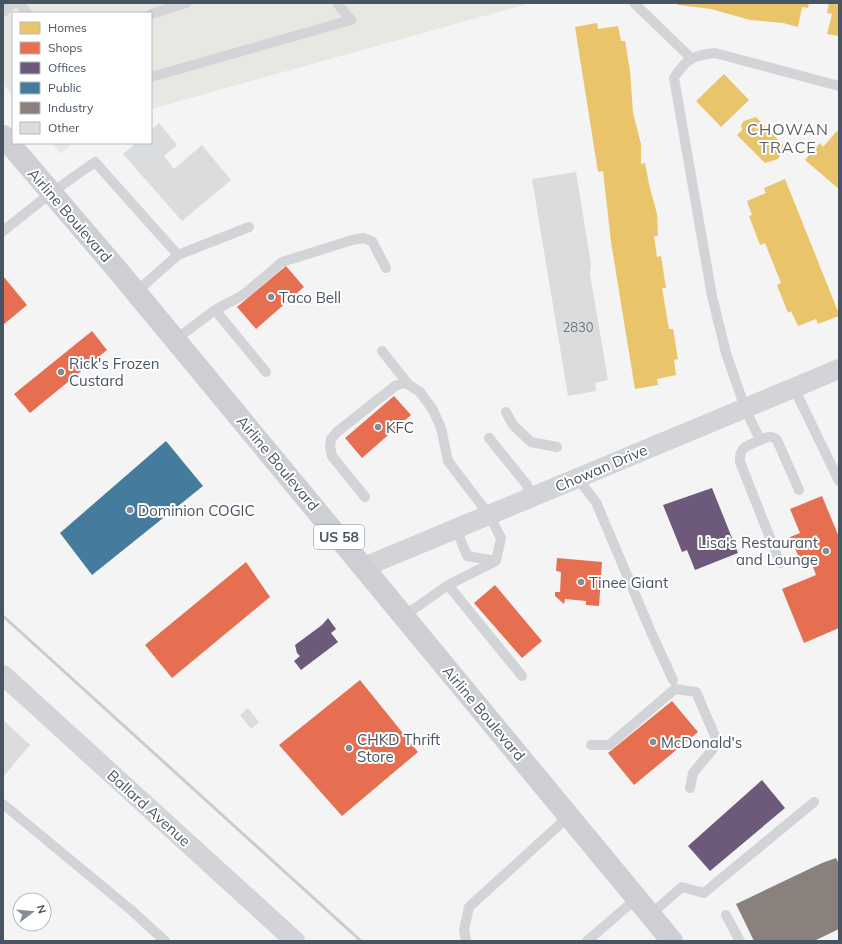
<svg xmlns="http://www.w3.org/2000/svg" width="842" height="944" viewBox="0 0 842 944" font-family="Mulish,sans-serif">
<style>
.commercial{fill:#e8e8e3}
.homes{fill:#e9c46a}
.shops{fill:#e76f51}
.offices{fill:#6d597a}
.public{fill:#457b9d}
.industry{fill:#8a817c}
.building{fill:#dbdcde}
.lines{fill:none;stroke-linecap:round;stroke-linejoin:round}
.lane{stroke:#d2d4d7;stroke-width:10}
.street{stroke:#d2d4d7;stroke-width:20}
.primary{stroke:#cdcfd4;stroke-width:22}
.rail{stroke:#cbcccf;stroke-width:3}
.poi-dot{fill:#858c95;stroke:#fff;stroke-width:1.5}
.labels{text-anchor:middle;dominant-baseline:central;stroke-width:4;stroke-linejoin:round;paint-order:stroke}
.number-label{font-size:13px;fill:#6f7882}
.shield{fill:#fff;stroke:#808791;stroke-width:1}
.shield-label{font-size:14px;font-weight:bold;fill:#495462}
.street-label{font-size:15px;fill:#495462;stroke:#fff}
.poi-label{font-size:15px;fill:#495462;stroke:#fff;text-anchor:start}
.neighbourhood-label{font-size:16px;letter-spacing:1px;fill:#5e6268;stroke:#fff}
</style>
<rect width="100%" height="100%" fill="#f4f4f4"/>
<path class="commercial" d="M3 3H531L151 109V13H13V96L3 84Z
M52 143H72L61 154Z"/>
<path class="homes" d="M673 3H809L808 8 802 7 798 27 783 23 750 20 711 9 679 5Z
M829 3H839V36L827 34 832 14 827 13Z
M597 23 598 29 618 26 621 41H625L630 71 633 113 641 144V164L645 163 649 184 657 214 658 236H654L657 257 661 256 666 288H662L669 329H673L678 359 674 360 676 375 657 379 658 385 635 389 611 242 603 171 598 172 575 27Z
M724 74 749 100 721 127 696 101Z
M756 117 784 146 779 150 780 155 778 159 765 163 737 135 742 130 741 125 744 121Z
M837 131 839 132V189L805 160 820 143 823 147Z
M785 179 839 314V316L818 324 816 319 798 326 791 311 788 313 777 285 781 283 765 243 760 245 749 216 752 215 747 201 766 193 764 188Z"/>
<path class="shops" d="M286 266 304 287 256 329 237 307Z
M3 276 27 305 3 325Z
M92 331 107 350 30 413 14 394Z
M394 396 411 415 362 458 345 438Z
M822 496 839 537V628L804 643 782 589 816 575 810 559 801 562 790 537 800 533 790 509Z
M557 558 602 562 599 606 586 605V601L565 599 564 604 555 596V592H560L561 572 556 571Z
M246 562 270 597 172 678 145 645Z
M495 585 542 641 522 658 474 603Z
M360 680 418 752 342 816 279 745Z
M672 701 698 732 634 785 608 753Z"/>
<path class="offices" d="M712 488 738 553 695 570 687 550 682 552 663 505Z
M328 618 336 629 331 633 338 642 301 670 294 661 300 656 297 653 295 645 322 625Z
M762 780 785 808 710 871 688 846Z"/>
<path class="public" d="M166 441 203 486 92 575 60 533Z"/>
<path class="industry" d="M836 858 839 864V929L814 941H754L736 904 822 863Z"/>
<path class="building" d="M159 123 177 145 164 156 174 169 202 145 231 180 182 221 123 154 136 143H151V130Z
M576 172 591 264 590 274 608 380 595 383 596 391 568 396 532 179Z
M248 708 259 722 251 729 240 715Z
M3 720 30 745 3 777Z"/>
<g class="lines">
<path class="lane" d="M19 3 27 13
M634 3 691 58
M3 12 13 3
M151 14 186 3
M151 77 351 20 337 3
M3 231 51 193 95 162 178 255 136 292
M178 255 249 227
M215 310 266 372
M175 340 215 310 243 295 282 262 352 240 363 238 372 241 386 268
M382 351 409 385 420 392 433 410 441 428 448 461 489 515 501 538 496 561
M794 388 839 481
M506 412 513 425 531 442 557 447
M489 438 527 485 530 497
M760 440C767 437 772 435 777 440L799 490
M577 478 596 502 651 632 673 680
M365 497 332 456 330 446 331 439 337 432 395 386 403 383 409 385
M456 528 467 556 496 561
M780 563 740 462C739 446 748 446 760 440L745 408 726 353 712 296 674 78C685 60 693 55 715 53L839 86
M448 585 522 676
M404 616 448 585 496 561
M591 745H609L675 689 696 692 718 743 693 773 690 788
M3 804 131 910 165 941
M650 915 682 887 704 893 814 802
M726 915 740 941
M466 941 464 930 469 907 569 816
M587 941 637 898"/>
<path class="street" d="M364 567 839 369
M3 675 295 941"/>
<path class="primary" d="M3 136 120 273 672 941"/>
<path class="rail" d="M3 616 361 941"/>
</g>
<g class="poi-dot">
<circle cx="271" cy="297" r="4"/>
<circle cx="61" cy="372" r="4"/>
<circle cx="378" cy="427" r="4"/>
<circle cx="130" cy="510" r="4"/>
<circle cx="826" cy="551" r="4"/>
<circle cx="581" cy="582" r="4"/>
<circle cx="653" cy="742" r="4"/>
<circle cx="349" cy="748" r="4"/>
</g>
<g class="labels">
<g class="number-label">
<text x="578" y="327">2830</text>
</g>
<rect class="shield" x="314" y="525" width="50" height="24" rx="3"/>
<g class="shield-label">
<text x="339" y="537">US 58</text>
</g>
<g class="street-label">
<text transform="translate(70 215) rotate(49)">Airline Boulevard</text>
<text transform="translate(278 463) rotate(50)">Airline Boulevard</text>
<text transform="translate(601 468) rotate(-23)">Chowan Drive</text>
<text transform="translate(484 713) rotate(50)">Airline Boulevard</text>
<text transform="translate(149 808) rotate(42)">Ballard Avenue</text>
</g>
<g class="poi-label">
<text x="279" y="297">Taco Bell</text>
<text x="69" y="363">Rick's Frozen<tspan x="69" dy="17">Custard</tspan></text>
<text x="386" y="427">KFC</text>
<text x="138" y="510">Dominion COGIC</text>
<text x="818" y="542" text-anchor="end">Lisa's Restaurant<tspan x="818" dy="17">and Lounge</tspan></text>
<text x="589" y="582">Tinee Giant</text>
<text x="357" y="739">CHKD Thrift<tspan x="357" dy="17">Store</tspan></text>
<text x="661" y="742">McDonald's</text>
</g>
<g class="neighbourhood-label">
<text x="788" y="129">CHOWAN<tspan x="788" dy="18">TRACE</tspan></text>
</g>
</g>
<rect width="842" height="944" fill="none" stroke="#495462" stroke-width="8"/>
<rect x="12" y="12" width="140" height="132" fill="#ffffff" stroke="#b6bbc0"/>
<rect x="20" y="22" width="20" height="12" fill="#e9c46a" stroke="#b6bbc0"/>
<text x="48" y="32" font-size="12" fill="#495462">Homes</text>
<rect x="20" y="42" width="20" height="12" fill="#e76f51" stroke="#b6bbc0"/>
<text x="48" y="52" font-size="12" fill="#495462">Shops</text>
<rect x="20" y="62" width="20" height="12" fill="#6d597a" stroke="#b6bbc0"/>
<text x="48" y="72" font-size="12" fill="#495462">Offices</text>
<rect x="20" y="82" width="20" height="12" fill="#457b9d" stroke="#b6bbc0"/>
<text x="48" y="92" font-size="12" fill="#495462">Public</text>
<rect x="20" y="102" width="20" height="12" fill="#8a817c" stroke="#b6bbc0"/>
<text x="48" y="112" font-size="12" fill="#495462">Industry</text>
<rect x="20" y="122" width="20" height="12" fill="#dbdcde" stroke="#b6bbc0"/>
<text x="48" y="132" font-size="12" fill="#495462">Other</text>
<g transform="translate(32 912) rotate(74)"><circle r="19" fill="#ffffff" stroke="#b6bbc0"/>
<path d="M0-3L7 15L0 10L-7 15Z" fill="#858c95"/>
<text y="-6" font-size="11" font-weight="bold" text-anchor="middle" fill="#495462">N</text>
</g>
</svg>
